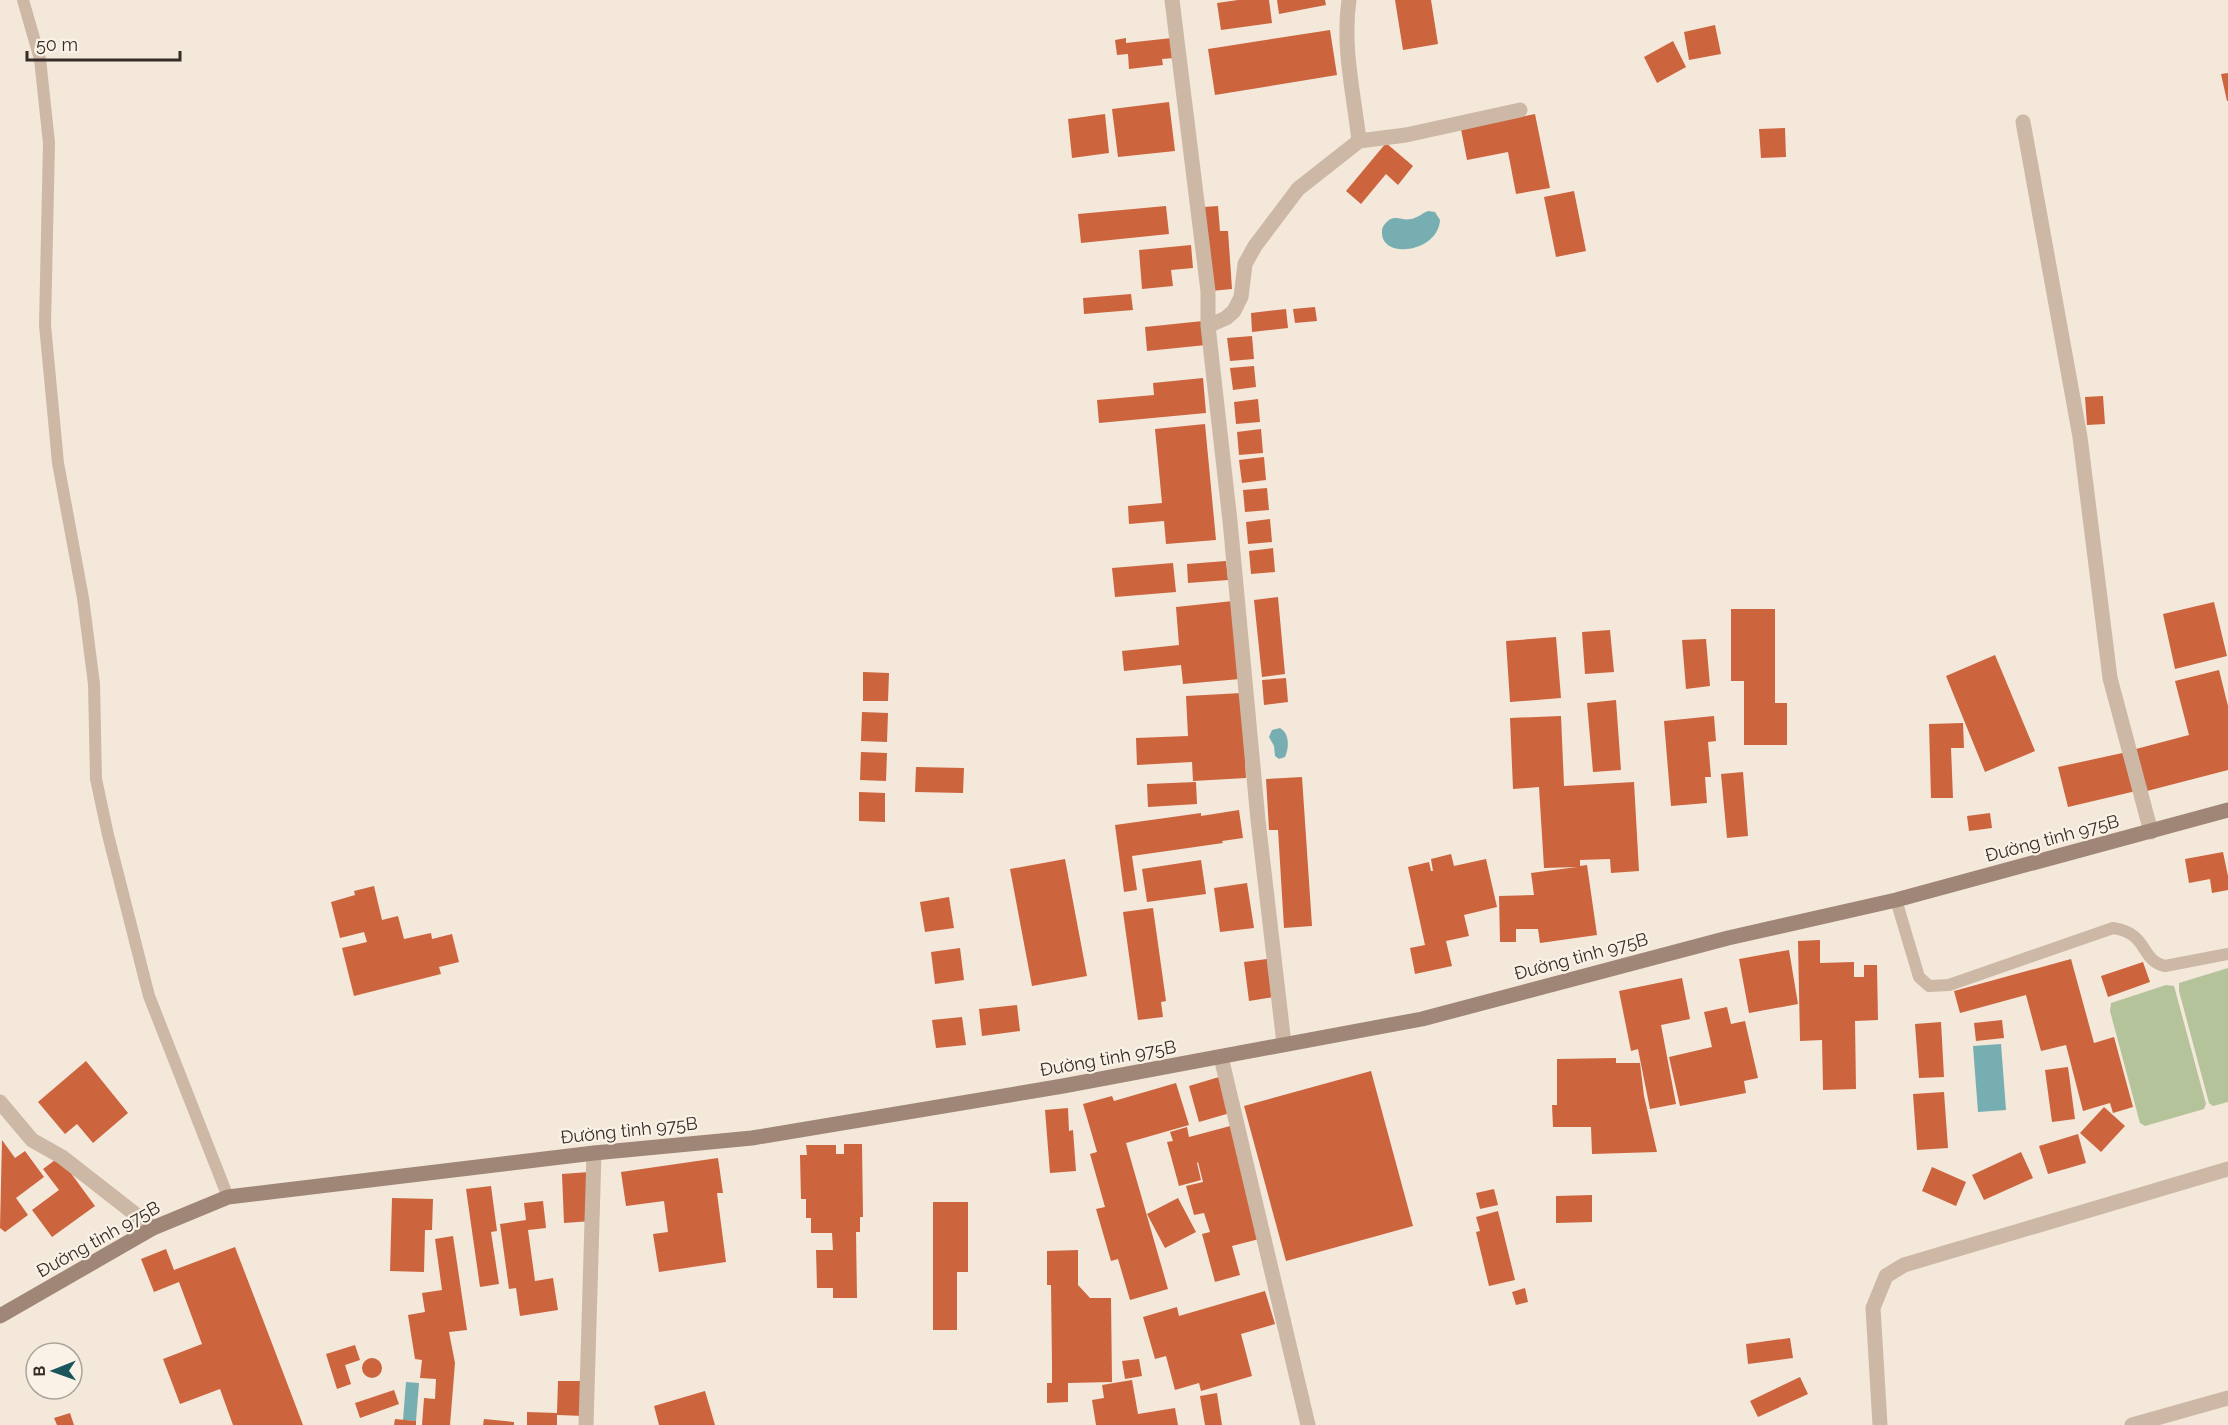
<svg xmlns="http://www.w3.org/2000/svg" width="2228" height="1425" viewBox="0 0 2228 1425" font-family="Raleway,sans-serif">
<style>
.green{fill:#b4c399}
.water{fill:#77aeb1}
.building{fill:#cc643e}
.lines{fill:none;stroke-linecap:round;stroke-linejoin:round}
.service{stroke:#ccb8a5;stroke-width:12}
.minor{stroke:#ccb8a5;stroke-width:15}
.secondary{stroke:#9f8676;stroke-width:15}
.labels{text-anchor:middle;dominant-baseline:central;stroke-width:4.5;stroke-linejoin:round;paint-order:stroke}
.street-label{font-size:18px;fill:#372c27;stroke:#faf2e6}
</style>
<rect width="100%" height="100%" fill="#f3e8da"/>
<path class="green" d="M2228 968V1102L2213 1106 2209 1103 2179 991V983Z
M2166 985 2174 986 2206 1104 2204 1109 2145 1126 2140 1123 2110 1011 2111 1003Z"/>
<path class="water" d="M1428 211 1435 212 1440 220C1438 253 1380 260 1382 231 1382 227 1385 223 1389 220 1396 215 1403 221 1411 219 1418 218 1422 213 1428 211Z
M1280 728C1290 734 1289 748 1285 757L1279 759 1275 756 1274 746 1269 737 1272 730Z
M2001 1044 2006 1110 1978 1112 1973 1046Z
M406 1382 419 1383 416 1421 403 1420Z"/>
<path class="building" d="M1238 0H1269L1272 23 1221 30 1217 3Z
M1277 0H1325L1326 5 1279 14Z
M1395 0H1431L1438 44 1403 50Z
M1715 25 1721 54 1689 60 1684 32Z
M1330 30 1337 75 1215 95 1208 49Z
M1126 38V43L1172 38 1174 58 1162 59 1163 65 1129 69 1128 54 1117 55 1115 40Z
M1673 41 1686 67 1657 83 1644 57Z
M2228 73V101H2227L2221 74Z
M1169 102 1175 151 1118 157 1112 109Z
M1105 114 1109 153 1072 158 1068 119Z
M1535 114 1550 188 1516 194 1508 152 1467 160 1461 129Z
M1785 128 1786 157 1761 158 1759 129Z
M1386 143 1413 166 1398 185 1386 174 1361 204 1346 191Z
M1574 191 1586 251 1556 257 1544 197Z
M1166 206 1169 234 1081 243 1078 214Z
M1218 206 1220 231H1228L1232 289 1211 291 1204 207Z
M1191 245 1193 268 1171 270 1173 286 1142 289 1139 250Z
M1131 294 1133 310 1084 314 1083 298Z
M1315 307 1317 321 1295 323 1293 309Z
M1286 309 1288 328 1252 332 1251 313Z
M1203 321 1206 345 1147 351 1145 327Z
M1252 336 1254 359 1230 361 1227 338Z
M1254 366 1256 387 1233 390 1230 368Z
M1203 378 1206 413 1099 423 1097 400 1154 395 1153 383Z
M2103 396 2105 424 2087 425 2085 397Z
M1258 399 1260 422 1236 424 1234 402Z
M1205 424 1216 540 1166 544 1164 521 1129 524 1128 506 1162 503 1155 429Z
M1261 429 1263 453 1239 455 1237 432Z
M1264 457 1266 480 1242 483 1239 460Z
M1267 488 1269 510 1245 512 1243 490Z
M1270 519 1272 542 1248 544 1246 522Z
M1273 548 1275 572 1251 574 1249 551Z
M1226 561 1228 580 1188 583 1187 564Z
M1173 563 1176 592 1115 597 1112 568Z
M1278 597 1285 674 1262 677 1254 600Z
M1233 601 1240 679 1183 684 1181 665 1124 671 1122 651 1179 645 1176 607Z
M2214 602 2227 656 2175 669 2163 614Z
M1731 609H1775V703H1787V745H1744V681H1731Z
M1610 630 1614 672 1585 674 1582 632Z
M1556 637 1561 698 1510 702 1506 641Z
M1706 639 1710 686 1686 689 1682 640Z
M1995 655 2035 751 1985 772 1946 676Z
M2219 670 2228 706V770L2147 791 2136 749 2189 735 2175 681Z
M863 672 889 673 888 701H863Z
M1286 678 1288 702 1264 705 1262 680Z
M1242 693 1246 778 1193 781 1192 762 1137 765 1136 738 1188 736 1186 696Z
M1616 700 1621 770 1593 772 1587 703Z
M862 712 888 713 887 742 861 741Z
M1561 716 1564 786 1634 782 1639 871 1611 873 1610 859 1580 860V866L1587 865 1597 935 1540 943 1538 929H1516V942H1500L1499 896 1534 895 1531 873 1577 867 1544 868 1539 787 1513 789 1510 718Z
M1714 716 1716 741 1708 742 1711 777H1705L1707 803 1671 806 1664 721Z
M1963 723 1964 748H1951L1953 798H1931L1929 724Z
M861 752 887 753 886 781 860 780Z
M2127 752 2136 791 2068 807 2058 767Z
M916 767 964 768 963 793 915 792Z
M1743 772 1748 836 1727 838 1721 774Z
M1302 777 1312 926 1284 928 1278 830H1269L1266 779Z
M1196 782 1197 804 1148 807 1147 784Z
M859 792 885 793V822L859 821Z
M1239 810 1243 838 1222 841 1223 843 1132 856 1137 890 1124 892 1115 825 1201 813V816Z
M1990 813 1992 828 1969 831 1967 816Z
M2223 852 2228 876V890L2212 893 2210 879 2189 883 2185 859Z
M1451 854 1454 866 1486 859 1497 907 1464 915 1469 936 1446 941 1452 966 1415 974 1410 948 1425 945 1408 867 1429 862 1431 871H1433L1431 859Z
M1065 859 1087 976 1032 986 1010 869Z
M1201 860 1206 894 1147 902 1142 869Z
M1247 883 1254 928 1220 932 1214 888Z
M374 886 382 920 398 916 404 939 431 933 432 939 452 934 459 962 439 967 441 974 354 996 342 948 367 942 364 932 340 938 331 902 355 895 354 891Z
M949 897 954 928 925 932 920 902Z
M1153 908 1166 1001 1161 1002 1163 1017 1138 1020 1123 912Z
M1820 940V963L1854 962V977H1864V965H1877L1878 1020 1855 1021 1856 1089 1823 1090 1822 1040 1800 1041 1798 941Z
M960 948 964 980 935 984 931 952Z
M1789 950 1798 1004 1749 1013 1739 959Z
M1267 959 1273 997 1249 1001 1244 962Z
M2071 959 2094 1043 2114 1037 2133 1107 2113 1113 2110 1103 2083 1111 2066 1045 2041 1051 2026 995 1960 1013 1954 991Z
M2143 962 2150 982 2108 997 2101 976Z
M1682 978 1690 1019 1661 1025 1676 1104 1650 1109 1638 1049 1631 1051 1619 991Z
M1017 1005 1020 1031 982 1036 979 1009Z
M1727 1007 1731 1024 1745 1021 1758 1078 1744 1081 1746 1093 1680 1106 1669 1057 1712 1047 1704 1012Z
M962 1017 966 1045 936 1048 932 1020Z
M2002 1020 2004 1038 1976 1041 1974 1023Z
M1941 1022 1944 1077 1919 1078 1915 1024Z
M1616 1058V1063H1640L1644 1096 1657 1152 1592 1154 1591 1127H1553L1552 1105H1557V1059Z
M86 1061 128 1113 93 1143 77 1124 65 1134 38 1102Z
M2068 1067 2075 1119 2052 1122 2045 1070Z
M1371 1071 1413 1226 1286 1261 1244 1106Z
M1219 1077 1230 1113 1199 1122 1189 1086Z
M1176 1083 1189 1125 1126 1143 1168 1289 1130 1300 1118 1259 1111 1261 1096 1209 1105 1207 1090 1154 1097 1152 1083 1104 1112 1096 1114 1101Z
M1944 1092 1948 1148 1917 1150 1913 1094Z
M2104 1107 2125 1126 2101 1152 2080 1133Z
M1068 1108 1069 1131 1073 1130 1076 1171 1050 1173 1045 1110Z
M1234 1125 1263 1238 1232 1246 1240 1275 1215 1282 1202 1234 1210 1232 1204 1213 1194 1215 1186 1186 1203 1182 1198 1162 1197 1163 1201 1180 1179 1186 1167 1142 1173 1141 1170 1132 1187 1127 1189 1137Z
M2078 1134 2086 1163 2048 1174 2039 1146Z
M2 1140 15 1158 25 1151 44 1177 16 1198 28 1215 5 1232 0 1228Z
M844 1144H862L863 1217H860V1232H856L857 1298H833V1288H817L816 1250H833L832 1233H811V1218H806V1199H801L800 1155H807L806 1145H836V1154H844Z
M2021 1152 2033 1178 1984 1200 1972 1175Z
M59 1157 95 1206 52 1237 32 1210 59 1190 43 1169Z
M718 1158 723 1193H717L726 1262 659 1272 653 1234 668 1232 664 1201 626 1206 621 1172Z
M1932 1167 1966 1182 1956 1206 1922 1191Z
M589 1172 592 1221 564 1223 562 1174Z
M491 1186 497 1231 491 1232 499 1284 480 1287 466 1189Z
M1494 1189 1498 1205 1480 1209 1476 1193Z
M1592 1195V1222L1556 1223V1196Z
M392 1198 433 1199 432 1230H425L424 1272 390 1271Z
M1178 1198 1196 1232 1165 1248 1147 1214Z
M543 1201 546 1228 528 1230 535 1281 553 1278 558 1310 520 1316 516 1288 509 1289 500 1224 526 1220 524 1203Z
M933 1202H968V1272H957V1330H933Z
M1498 1211 1515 1280 1489 1286 1476 1232 1480 1231 1476 1217Z
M453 1236 467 1330 449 1332 455 1363 450 1425H422L424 1398 435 1399 436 1379 420 1378 422 1360 415 1359 408 1315 425 1312 422 1293 442 1290 435 1239Z
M235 1247 268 1333 303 1425H233L220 1389 180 1404 163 1359 202 1344 179 1282 154 1292 141 1259 166 1249 174 1270Z
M1078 1250V1285L1090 1298H1111L1112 1382 1068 1383V1402L1047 1403V1383H1052V1364L1051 1285H1047V1251Z
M1525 1288 1528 1302 1516 1305 1512 1292Z
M1265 1291 1275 1324 1241 1334 1252 1376 1201 1391 1199 1383 1175 1390 1166 1356 1155 1359 1143 1317 1177 1307 1179 1316Z
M1790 1338 1793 1358 1748 1364 1746 1344Z
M355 1345 360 1360 345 1365 351 1384 337 1389 326 1354Z
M362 1368a10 10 0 1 1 20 0a10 10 0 1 1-20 0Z
M1139 1359 1142 1376 1125 1379 1122 1361Z
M1800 1377 1808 1394 1758 1417 1750 1401Z
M1132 1380 1138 1414 1175 1408 1178 1425H1096L1092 1400 1104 1398 1102 1385Z
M558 1381H585L584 1416 557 1415V1425H527V1412L557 1413Z
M394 1390 399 1404 360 1418 355 1403Z
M705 1391 715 1425H659L654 1406Z
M1217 1393 1222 1425H1205L1200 1396Z
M70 1413 74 1425H57L54 1418Z
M395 1419 416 1421V1425H394Z
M484 1419 514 1422V1425H483Z"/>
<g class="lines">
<path class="service" d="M23 0 40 59 49 143 45 325 58 463 83 598 94 684 96 779 108 835 149 996 228 1197
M1896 900 1919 977 1929 986 1949 985 2113 928C2149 933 2140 961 2165 966L2228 954"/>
<path class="minor" d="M1172 0 1208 291V326L1230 521 1258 820 1284 1044
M1349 0C1342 47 1354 95 1359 141
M2023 122 2080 437 2110 678 2151 832
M1208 326 1226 318 1234 311 1241 297 1245 264 1255 246 1298 189 1359 141 1406 135 1520 110
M1221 1057 1308 1425
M0 1102 32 1140 62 1157 153 1228
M586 1425 594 1153
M1880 1425 1873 1308 1886 1276 1904 1265 2228 1169
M2132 1425 2228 1398"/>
<path class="secondary" d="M0 1316 153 1228 228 1197 594 1153 752 1138 1063 1086 1422 1019 1728 938 1896 900 2228 810"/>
</g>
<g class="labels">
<g class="street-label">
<text transform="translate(2052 838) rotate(-15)">Đường tỉnh 975B</text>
<text transform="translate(1581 956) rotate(-15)">Đường tỉnh 975B</text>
<text transform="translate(1108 1058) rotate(-10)">Đường tỉnh 975B</text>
<text transform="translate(629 1130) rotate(-6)">Đường tỉnh 975B</text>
<text transform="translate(98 1239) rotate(-29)">Đường tỉnh 975B</text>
</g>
</g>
<g transform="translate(54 1371) rotate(269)"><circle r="28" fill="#faf2e6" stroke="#aca39a" stroke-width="1.5"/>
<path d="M0-4.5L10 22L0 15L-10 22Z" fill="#1a555b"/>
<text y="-9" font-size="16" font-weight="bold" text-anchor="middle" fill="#372c27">B</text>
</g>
<path d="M27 51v9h153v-9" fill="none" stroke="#372c27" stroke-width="3"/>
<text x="36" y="51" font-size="18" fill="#372c27" stroke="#faf2e6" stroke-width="4.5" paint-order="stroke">50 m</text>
</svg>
